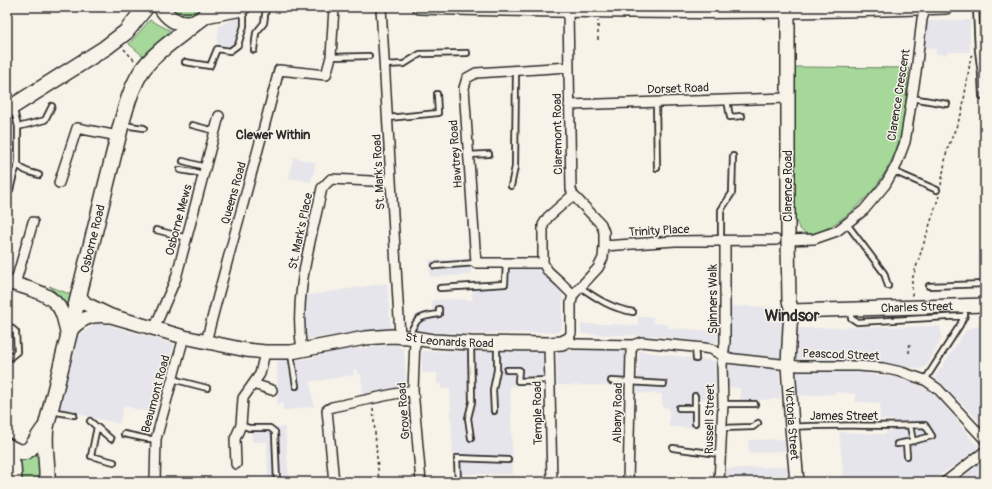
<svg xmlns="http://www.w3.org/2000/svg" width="992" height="489" viewBox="0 0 992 489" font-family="Pangolin,sans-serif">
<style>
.built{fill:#e7e5ec}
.green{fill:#a5d899;stroke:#688262}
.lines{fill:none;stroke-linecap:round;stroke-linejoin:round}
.lane-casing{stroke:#2b2b2b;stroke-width:8}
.street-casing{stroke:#2b2b2b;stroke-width:12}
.secondary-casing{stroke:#2b2b2b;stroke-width:16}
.primary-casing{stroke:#2b2b2b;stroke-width:18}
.path{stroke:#2b2b2b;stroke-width:1.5;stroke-dasharray:3 3;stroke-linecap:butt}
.lane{stroke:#f7f3e8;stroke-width:4.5}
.street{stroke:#f7f3e8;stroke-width:9}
.secondary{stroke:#f7f3e8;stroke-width:13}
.primary{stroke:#f7f3e8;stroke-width:15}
.labels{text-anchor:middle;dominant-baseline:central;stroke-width:3;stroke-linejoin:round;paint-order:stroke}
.street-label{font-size:12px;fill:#2b2b2b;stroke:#f7f3e8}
.neighbourhood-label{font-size:13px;font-weight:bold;fill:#2b2b2b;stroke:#f7f3e8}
.district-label{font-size:16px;font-weight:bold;fill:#2b2b2b;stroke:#f7f3e8}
</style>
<rect width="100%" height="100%" fill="#f7f3e8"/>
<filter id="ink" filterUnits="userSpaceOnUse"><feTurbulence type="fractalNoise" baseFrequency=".025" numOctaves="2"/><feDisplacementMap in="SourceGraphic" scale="8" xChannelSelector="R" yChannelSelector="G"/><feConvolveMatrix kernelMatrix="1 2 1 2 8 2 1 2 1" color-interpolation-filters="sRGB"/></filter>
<g filter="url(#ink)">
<path class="built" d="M240 16V33L235 49 216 48 219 26Z
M970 20V52H948L945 55 936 54V49L924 48 927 22 929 21Z
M293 157 316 163 311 182 289 178Z
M470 259 471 275 430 277 429 260Z
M507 269H541L544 274 556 284 560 288 563 296 562 328 560 330 559 332 471 334 440 333 416 331 409 326 413 320V318L415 317V315L432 313V300L453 299 472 300 473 288H506Z
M387 283 391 328 308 339 305 338 303 296Z
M729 306 781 307 784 338 780 361 728 353Z
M638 317H653V323L668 324V328L718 331 719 342H705L659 336 582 334 581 333V324H616L638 326Z
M97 323H101L174 344 155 414 124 406 119 424 59 409 77 336Z
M985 324V427L935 377 966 330Z
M940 326 942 338 927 366 920 369 865 361 797 359V353H796L797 328Z
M395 345 404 348 406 389 363 396 361 374H358L357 369 353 370 354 375 310 382 314 406 283 411V403L277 405V361L308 359 350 347 351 349Z
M625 349V386L557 385V351Z
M422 351 542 352 544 384 510 386 513 474H459L460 482H454L450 389H441V384H437V373H422Z
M639 351 716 361 715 399H699L698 428 669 427V408L662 407V394L637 393Z
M725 364 777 368 779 371 781 399 740 401V388L724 387Z
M798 371 856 372 892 377V376L912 382 932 392 953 415 979 448 930 482H844L839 432 886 434 887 431H894V420L880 419V403L855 402V394L835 392V394L798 396 797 373Z
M285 427 289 482H268L267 442H252L251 428Z
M785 439 786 451 749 453 748 440Z
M983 461H985V482H954Z
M787 466 788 482H722V469Z"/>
<path class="green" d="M165 7H207L186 22Z
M150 20 171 31 172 34 170 37 150 49 143 56 129 44Z
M795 67 909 68C906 95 905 125 896 150 891 164 882 178 873 190 862 203 824 239 805 233 799 230 797 224 795 218Z
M49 286 72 295 67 314 56 293Z
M38 450 39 451 43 482H21L17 457Z"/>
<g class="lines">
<defs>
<path id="lane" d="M976 7 978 50 981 74 982 96H985
M254 50 256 33 264 23 266 7
M978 50H985
M331 57 369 56
M185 62 210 66 217 49 230 51 238 45 244 26V16L238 11
M385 65 404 64 420 54 467 53
M912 98 947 104
M727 100 730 117 742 116
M656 102 657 168
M14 110 18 127V164C23 172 31 172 39 175
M388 118 438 113 437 94
M123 125 144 128
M192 125 215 131
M18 127 45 120 52 106
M468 155 489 154
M183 161 205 167
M180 170 204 174
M893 171 937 190
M511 186 515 167 516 70
M10 190 14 174 18 164
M847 224 884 273 888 286
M156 230 187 238
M721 241V210L732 193 733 156
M435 266 476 263
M929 286 985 284
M580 287C599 300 611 308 633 312
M440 288 505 284 506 263
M850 311 851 318 857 322 965 316
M7 324 16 332 17 352 7 360
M409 335C418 316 419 317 439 314V309
M695 347 696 359
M291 354 296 386
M507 370H519L518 381 550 380
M172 379 207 388
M925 380 960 325 965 314
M611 381 664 384
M695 396V423
M723 404H755
M679 408H694
M51 411 74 415
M494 411 493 390 497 370V345
M90 421 111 439
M241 425 249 428H270L275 432 277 482
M97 427 91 456 114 462
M794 427C837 424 881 427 925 425L932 436 913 441
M722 428 753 427 758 423
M124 434 148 439H156
M471 438 468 418 472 402 471 345
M906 443 907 456
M897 444 913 441 910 426
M673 448C690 450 705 453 721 454
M458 482 457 458 508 460"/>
<path id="street" d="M381 7 400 336
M568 11 571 189 573 195 601 224 604 232V246
M569 105 788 98
M59 183 77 128 118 136
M776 240 675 241 604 246 603 258 598 268 573 295 571 303V333L568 340 574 344H579L633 345 641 342 704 348 711 349 727 358 798 366H858L883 368 901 372 925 380 938 389 985 440
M788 240 814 239 837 231 864 210 885 185 896 166 905 142 916 72 922 19 926 7
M543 263H476L464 88 467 78 476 73 569 67
M15 284 33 222
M573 295 560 282 548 271 543 263V225L548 217 573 195
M154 329 176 278 219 116
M415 339 413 390 421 482
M206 342C229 251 256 161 279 70L326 75 331 57 334 7
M549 344 552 482
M302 350C293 296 311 241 322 188L331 179 391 182
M253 384 272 390
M236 464 235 439 241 425 243 398 260 374 265 352
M155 482 156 439 184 337
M334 482 327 410 332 407 413 390
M628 482 631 351 633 345
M719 482 723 404 722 365 725 342V241
M945 482 985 451"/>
<g id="secondary">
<path d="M419 7C595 12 771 14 946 7"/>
<path id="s1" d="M788 7V240L789 301 792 311 790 326 788 364 792 428 797 482"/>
<path d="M205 16 237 10 244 7"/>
<path d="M7 282C24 287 54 293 61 311 65 319 66 329 68 338"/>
<path id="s2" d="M79 296 86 304 111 316 184 337 246 350 265 352H291L365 338 392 336 408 337 433 341 471 343 549 344 562 343 568 340"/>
<path id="s3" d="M792 311 985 305"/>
<path d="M69 332C80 319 91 314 107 316"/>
</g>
<g id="primary">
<path d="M161 7C174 29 199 30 211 7"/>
<path d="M7 110 105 48 126 32 146 7"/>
<path d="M7 446C31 461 32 444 44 429"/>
<path d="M7 455 13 465 14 482"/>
<path id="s4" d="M47 482C48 463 43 446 46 427L121 125C126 107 131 88 141 72 152 54 180 36 197 22"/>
</g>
</defs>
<use href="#lane" class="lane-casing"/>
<use href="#street" class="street-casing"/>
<use href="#secondary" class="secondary-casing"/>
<use href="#primary" class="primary-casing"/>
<path class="path" d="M598 40V21
M124 49 135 61
M941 185 947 150 962 112 971 56 972 55
M912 296V280L939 196
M909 353 910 342
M373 408 379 482"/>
<use href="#lane" class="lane"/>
<use href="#street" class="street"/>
<use href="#secondary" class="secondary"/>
<use href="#primary" class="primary"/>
</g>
</g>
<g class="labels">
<g class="street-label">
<text transform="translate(678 89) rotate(-2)">Dorset Road</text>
<text transform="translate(899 95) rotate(-81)">Clarence Crescent</text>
<text transform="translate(558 134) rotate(-91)">Claremont Road</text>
<text transform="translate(456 154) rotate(-94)">Hawtrey Road</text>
<text transform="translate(379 172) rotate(-93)">St. Mark's Road</text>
<text transform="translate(788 186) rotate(-90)">Clarence Road</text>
<text transform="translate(234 193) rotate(-74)">Queens Road</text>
<text transform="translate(179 220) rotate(-75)">Osborne Mews</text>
<text transform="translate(301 231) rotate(-78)">St. Mark's Place</text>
<text transform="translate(659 231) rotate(-3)">Trinity Place</text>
<text stroke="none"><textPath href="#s4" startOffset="249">Osborne Road</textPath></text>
<text transform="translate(713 299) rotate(-90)">Spinners Walk</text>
<text stroke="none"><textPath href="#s3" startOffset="125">Charles Street</textPath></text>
<text stroke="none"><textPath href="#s2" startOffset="383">St Leonards Road</textPath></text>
<text transform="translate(841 355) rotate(2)">Peascod Street</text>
<text transform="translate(156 394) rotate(-75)">Beaumont Road</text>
<text transform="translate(404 411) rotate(-94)">Grove Road</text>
<text transform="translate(538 413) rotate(-91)">Temple Road</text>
<text transform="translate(618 413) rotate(-89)">Albany Road</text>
<text x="844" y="416">James Street</text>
<text transform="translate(710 419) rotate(-89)">Russell Street</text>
<text stroke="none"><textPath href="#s1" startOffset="417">Victoria Street</textPath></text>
</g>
<g class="neighbourhood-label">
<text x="273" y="135">Clewer Within</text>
</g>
<g class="district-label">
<text x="792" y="316">Windsor</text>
</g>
</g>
<rect width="992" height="489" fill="none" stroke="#f7f3e8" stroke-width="24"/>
<rect x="12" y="12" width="968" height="465" fill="none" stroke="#2b2b2b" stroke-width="1.5" filter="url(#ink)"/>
</svg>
